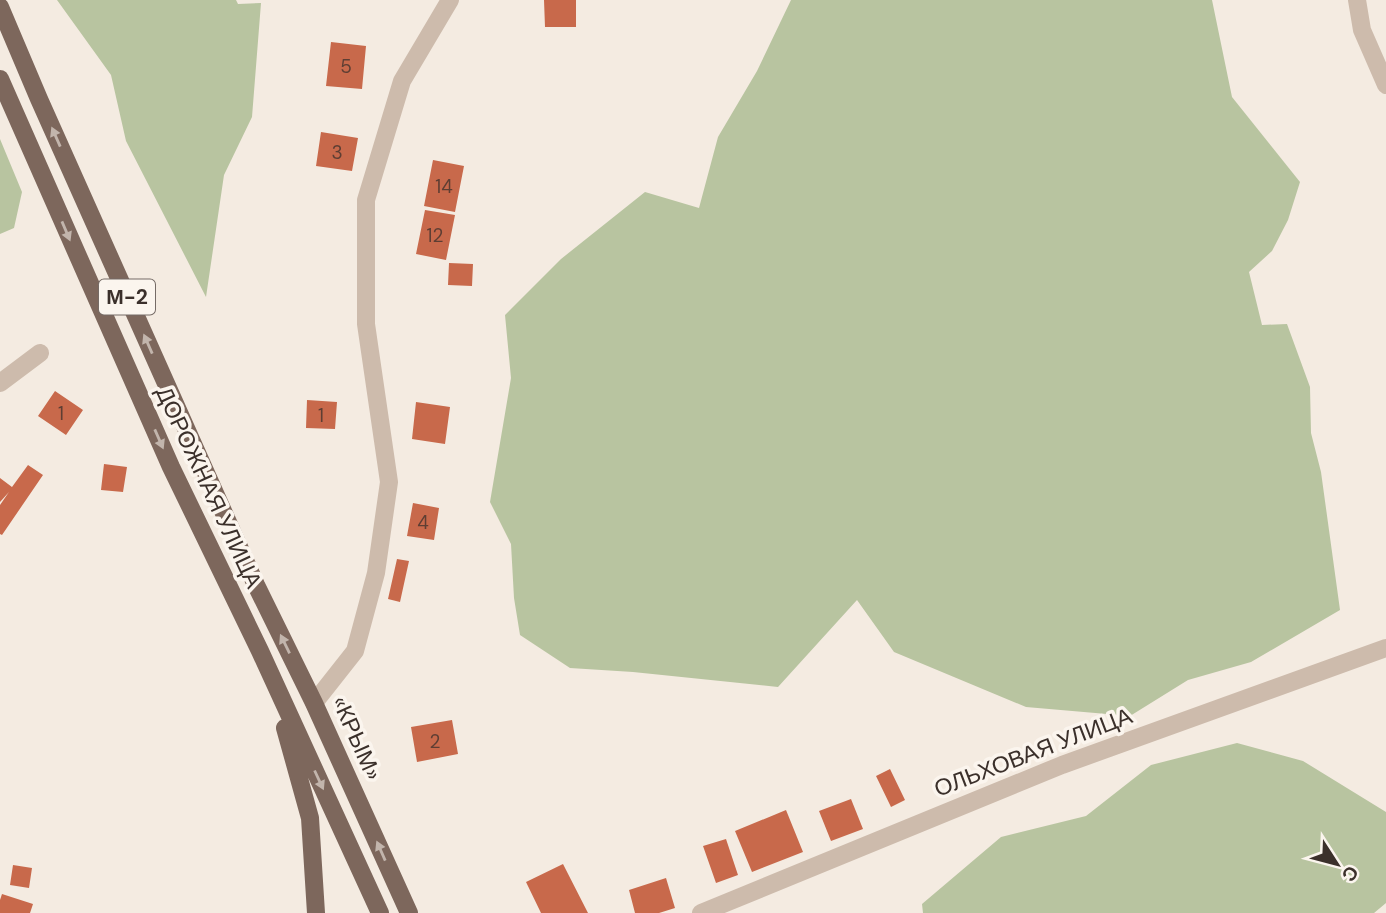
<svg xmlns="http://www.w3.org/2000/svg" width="1386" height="913" viewBox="0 0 1386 913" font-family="'DM Sans',sans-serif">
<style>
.green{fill:#b8c4a0}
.building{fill:#c8694b}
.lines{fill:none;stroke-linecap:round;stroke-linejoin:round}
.minor{stroke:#cdbbac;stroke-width:18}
.major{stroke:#7d675c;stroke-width:18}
.oneway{fill:#c2b5ac}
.labels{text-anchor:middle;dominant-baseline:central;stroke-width:7;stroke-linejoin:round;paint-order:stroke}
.number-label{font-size:19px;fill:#5e3e33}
.shield{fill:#fbf5ee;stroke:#756b66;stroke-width:2}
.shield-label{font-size:21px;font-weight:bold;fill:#3b302b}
.street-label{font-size:23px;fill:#3b302b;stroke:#fbf5ee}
</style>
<rect width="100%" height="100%" fill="#f4ebe1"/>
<path class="green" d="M57 0H236L238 4 261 3 252 117 224 175 206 297 126 141 111 75Z
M791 0H1212L1232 97 1300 182 1288 220 1272 251 1249 272 1262 325 1287 324 1310 387 1311 433 1321 472 1340 610 1251 662 1188 680 1130 716 1026 707 894 652 857 600 778 687 633 672 570 668 520 635 514 598 511 544 490 502 511 378 505 315 561 259 645 192 699 208 718 137 757 71Z
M0 139 22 192 14 228 0 234Z
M1237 743 1303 761 1386 812V903L1374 913H923L922 904 1001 837 1086 816 1151 765Z"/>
<path class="building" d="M544 0H576V27H545Z
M331 42 366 46 362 89 326 86Z
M321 132 358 138 352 171 316 166Z
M433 160 464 166 455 212 424 206Z
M425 210 455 215 446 260 416 254Z
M449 263 473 264 472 286 448 285Z
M55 391 83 410 66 435 38 416Z
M307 400 337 402 335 429 306 428Z
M416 402 450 407 445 444 412 439Z
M104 464 127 467 123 492 101 490Z
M28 465 43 475 2 535 0 534V505L9 492 0 502V478L12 487Z
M413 503 439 508 434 540 407 536Z
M397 559 409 561 400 602 388 599Z
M452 720 458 754 417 762 411 727Z
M890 769 905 800 891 807 876 776Z
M851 799 863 829 831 841 819 811Z
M786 810 803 852 752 872 735 831Z
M726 839 738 875 716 883 703 846Z
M563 864 588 913H541L526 882Z
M13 865 32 868 29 888 10 885Z
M666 878 675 908 659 913H635L629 890Z
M2 894 33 904 30 913H0V900Z"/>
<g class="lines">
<path class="minor" d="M1357 0 1362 30 1386 85
M0 383 40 353
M314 703 355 651 376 573 389 482 366 324V200L402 81 450 0
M701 913 1062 765 1386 648"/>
<path class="major" d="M0 7 39 99 256 585 314 703 409 913
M0 79 171 467 260 651 380 913
M285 728 310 818 316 913"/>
</g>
<defs><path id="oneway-solid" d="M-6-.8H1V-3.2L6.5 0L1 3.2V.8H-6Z" transform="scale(1.75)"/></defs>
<g class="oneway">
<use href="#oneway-solid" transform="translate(56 137) rotate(-114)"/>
<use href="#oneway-solid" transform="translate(66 231) rotate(67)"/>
<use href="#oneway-solid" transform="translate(148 344) rotate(-114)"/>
<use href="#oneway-solid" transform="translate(159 439) rotate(66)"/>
<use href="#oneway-solid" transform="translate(285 644) rotate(-116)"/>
<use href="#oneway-solid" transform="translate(319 780) rotate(65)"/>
<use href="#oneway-solid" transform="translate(381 851) rotate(-114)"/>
</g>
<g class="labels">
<g class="number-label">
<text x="346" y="66">5</text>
<text x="337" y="152">3</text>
<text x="444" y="186">14</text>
<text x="435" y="235">12</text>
<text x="61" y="413">1</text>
<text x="321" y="415">1</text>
<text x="423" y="522">4</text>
<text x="435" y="741">2</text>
</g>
<rect class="shield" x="99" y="279.5" width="56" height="35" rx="5"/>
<g class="shield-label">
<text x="127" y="297">М-2</text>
</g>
<g class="street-label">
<text transform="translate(209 487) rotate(65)">ДОРОЖНАЯ УЛИЦА</text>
<text transform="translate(357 738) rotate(66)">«КРЫМ»</text>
<text transform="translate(1033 752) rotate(-21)">ОЛЬХОВАЯ УЛИЦА</text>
</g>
</g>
<g transform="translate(1337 864) rotate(126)" stroke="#fbf5ee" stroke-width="5" paint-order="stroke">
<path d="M0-5L12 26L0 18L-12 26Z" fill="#3b302b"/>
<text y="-10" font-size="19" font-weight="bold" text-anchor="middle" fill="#3b302b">С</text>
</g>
</svg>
